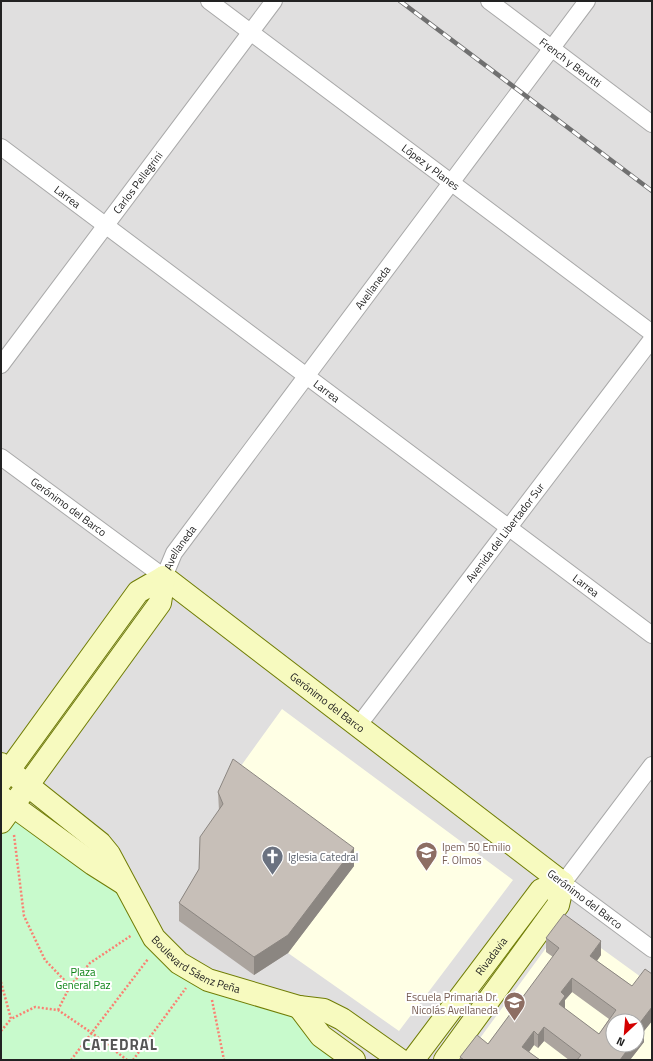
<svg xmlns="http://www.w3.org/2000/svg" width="653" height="1061" viewBox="0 0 653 1061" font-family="'Titillium Web',sans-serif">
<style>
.residential{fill:#e0dfdf;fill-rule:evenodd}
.education{fill:#ffffe5;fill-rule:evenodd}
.park{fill:#c8facc}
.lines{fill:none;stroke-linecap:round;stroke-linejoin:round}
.minor-casing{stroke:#a9a9a9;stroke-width:18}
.secondary-casing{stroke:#707d05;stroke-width:24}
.path{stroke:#fa8072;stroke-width:2.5;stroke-dasharray:2 2;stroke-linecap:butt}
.minor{stroke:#fff;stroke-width:16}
.secondary{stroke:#f7fabf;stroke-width:22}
.rail-casing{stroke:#707070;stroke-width:4.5}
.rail{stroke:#fff;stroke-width:3;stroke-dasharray:9;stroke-linecap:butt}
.wall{fill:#aba49e;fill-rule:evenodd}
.shaded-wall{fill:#8b8681}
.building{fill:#c7bfb8;stroke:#8b8681;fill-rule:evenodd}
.labels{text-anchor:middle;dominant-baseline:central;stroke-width:4;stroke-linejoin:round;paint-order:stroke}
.street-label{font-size:11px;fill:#222;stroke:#fff}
.education-label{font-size:11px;fill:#785e54;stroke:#fff;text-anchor:start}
.worship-label{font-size:11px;fill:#5b616d;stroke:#fff;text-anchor:start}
.park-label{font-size:11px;fill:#0c8416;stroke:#fff}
.district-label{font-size:15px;font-weight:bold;letter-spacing:1px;fill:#555;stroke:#fff}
</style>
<rect width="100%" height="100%" fill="#f2efe9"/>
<path class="residential" d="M1 1H652V1060H1ZM613 1021H637V1045H613Z"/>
<path class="education" d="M282 709 513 880 399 1031 288 953 233 777Z
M565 922 652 985V1060H464ZM613 1021H637V1045H613Z"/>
<path class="park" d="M13 806 124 884 166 951 299 1007 354 1060H1V822Z"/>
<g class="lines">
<defs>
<g id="minor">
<path id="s1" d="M209 1 652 333"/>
<path id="s2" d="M489 1 652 124"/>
<path id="s3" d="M1 147 652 635"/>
<path id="s4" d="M1 365 274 1"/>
<path id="s5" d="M1 457 164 577 174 553 587 1"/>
<path id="s6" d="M358 726 652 339"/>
<path d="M652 765 563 883 652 949"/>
</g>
<g id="secondary">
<path id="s7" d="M164 577 563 883"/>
<path id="s8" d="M1 764 100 843 109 854 154 938 179 963 208 980 299 1007 324 1010 342 1019 400 1060"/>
<path d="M1 781 138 592 164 577"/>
<path d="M1 797 93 864 123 883"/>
<path d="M1 822 160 603 164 577"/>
<path d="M299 1007 321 1036 354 1060"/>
<path id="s9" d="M413 1060 541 890 563 883"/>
<path d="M445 1060 558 905 563 883"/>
</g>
</defs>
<use href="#minor" class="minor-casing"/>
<use href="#secondary" class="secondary-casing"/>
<path class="path" d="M14 835 24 916 45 960 70 986
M1 982 11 1019 35 1007 58 1010 92 1033 127 1060
M212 1000 224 1060
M58 1010 70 986 90 963 132 935
M1 1031 11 1019
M71 1060 148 959
M133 1060 186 988"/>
<use href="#minor" class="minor"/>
<use href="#secondary" class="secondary"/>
<defs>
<path id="rail" d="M400 1 652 191"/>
</defs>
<use href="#rail" class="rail-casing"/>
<use href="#rail" class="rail"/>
</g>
<path class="wall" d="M218 792 354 866 288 953 254 975 179 921V903L199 869 219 811Z
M546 938 601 955 597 961 632 986 652 974V1021L644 1031V1042L630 1060H569L544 1041 538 1048 534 1045 529 1052 540 1060H460V1057L488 1044 553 957 546 952ZM572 992 609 1019 599 1034 565 1009V1000Z"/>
<path class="shaded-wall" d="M354 848V866L288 953 254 975V957Z
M601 941V955L590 970V956Z
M572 978V992L565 1000V1010L559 1004 561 992Z
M652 1007V1021L644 1031V1042L630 1060H620L631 1045H637V1037L639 1024Z
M544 1027V1041L538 1048V1035Z
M534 1031V1045L523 1060 522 1047Z"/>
<path class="building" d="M233 759 354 848 288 935 254 957 179 903 199 869 200 837 223 804 218 792Z
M564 914 601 941 590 956 632 986 645 969 652 974V1007L639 1024 644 1028 637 1037V1021H613V1045H631L620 1060H577L581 1055 544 1027 538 1035 534 1031 522 1047 540 1060H464L460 1057 477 1035 488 1044 559 948 546 938ZM572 978 616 1010 599 1034 559 1004 565 996 561 992Z"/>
<defs>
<symbol id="school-pin" viewBox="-11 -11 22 30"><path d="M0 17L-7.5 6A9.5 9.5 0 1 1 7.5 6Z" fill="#8d6e63" stroke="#fff"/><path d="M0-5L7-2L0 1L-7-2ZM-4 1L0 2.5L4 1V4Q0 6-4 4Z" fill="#fff"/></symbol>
<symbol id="church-pin" viewBox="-11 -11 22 30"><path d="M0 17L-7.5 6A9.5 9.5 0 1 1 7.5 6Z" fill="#6b7280" stroke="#fff"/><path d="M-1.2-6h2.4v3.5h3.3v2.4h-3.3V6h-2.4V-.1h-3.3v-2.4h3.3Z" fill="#fff"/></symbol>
</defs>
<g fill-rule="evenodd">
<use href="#school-pin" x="414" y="840" width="25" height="34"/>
<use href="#church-pin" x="260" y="844" width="25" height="34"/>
<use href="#school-pin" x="502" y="990" width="25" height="34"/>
</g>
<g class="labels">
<g class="street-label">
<text stroke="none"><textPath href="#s2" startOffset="102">French y Berutti</textPath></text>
<text stroke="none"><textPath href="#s1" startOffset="277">López y Planes</textPath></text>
<text stroke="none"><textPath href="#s4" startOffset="228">Carlos Pellegrini</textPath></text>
<text stroke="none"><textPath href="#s3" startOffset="83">Larrea</textPath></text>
<text stroke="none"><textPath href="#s5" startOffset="560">Avellaneda</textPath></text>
<text stroke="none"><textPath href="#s3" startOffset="407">Larrea</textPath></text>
<text stroke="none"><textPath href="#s5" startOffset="84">Gerónimo del Barco</textPath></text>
<text stroke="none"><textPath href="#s6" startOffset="243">Avenida del Libertador Sur</textPath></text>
<text stroke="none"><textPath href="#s5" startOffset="236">Avellaneda</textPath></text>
<text stroke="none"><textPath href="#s3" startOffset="731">Larrea</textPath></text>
<text stroke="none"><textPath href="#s7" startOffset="206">Gerónimo del Barco</textPath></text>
<text transform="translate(585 899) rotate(37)">Gerónimo del Barco</text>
<text stroke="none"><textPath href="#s9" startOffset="130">Rivadavia</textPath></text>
<text stroke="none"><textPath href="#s8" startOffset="287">Boulevard Sáenz Peña</textPath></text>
</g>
<g class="education-label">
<text x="442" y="847">Ipem 50 Emilio<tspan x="442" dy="13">F. Olmos</tspan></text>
<text x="498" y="997" text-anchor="end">Escuela Primaria Dr.<tspan x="498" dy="13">Nicolás Avellaneda</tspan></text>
</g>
<g class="worship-label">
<text x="288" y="857">Iglesia Catedral</text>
</g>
<g class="park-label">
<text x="83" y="972">Plaza<tspan x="83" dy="13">General Paz</tspan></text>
</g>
<g class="district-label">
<text x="120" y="1044">CATEDRAL</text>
</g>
</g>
<rect width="653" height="1061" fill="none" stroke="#222222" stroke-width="4"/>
<g transform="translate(625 1033) rotate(206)"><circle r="19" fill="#ffffff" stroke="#a7a7a7"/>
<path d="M0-3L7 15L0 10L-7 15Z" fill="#d40000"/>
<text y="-6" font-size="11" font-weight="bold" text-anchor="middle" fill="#222222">N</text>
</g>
</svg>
